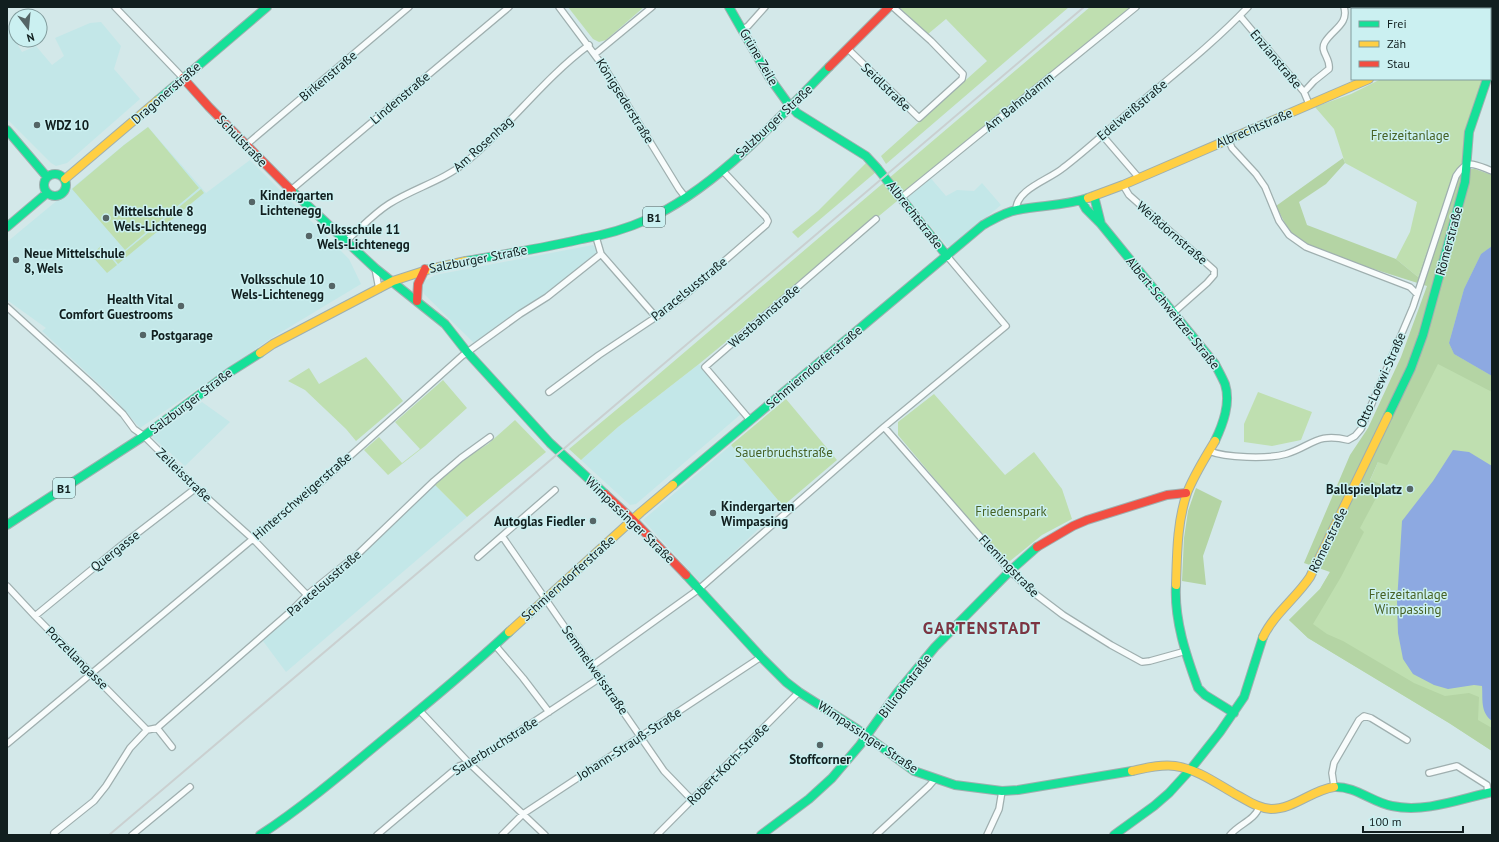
<svg xmlns="http://www.w3.org/2000/svg" width="1499" height="842" viewBox="0 0 1499 842" font-family="'PT Sans',sans-serif">
<style>
.built{fill:#c3e7e8}
.green{fill:#bfdfb0}
.forest{fill:#b4d4a4}
.water{fill:#8da9e1}
.lines{fill:none;stroke-linecap:round;stroke-linejoin:round}
.street-casing{stroke:#9fafaf;stroke-width:8}
.fast-casing{stroke:#9fafaf;stroke-width:10}
.slow-casing{stroke:#9fafaf;stroke-width:10}
.jam-casing{stroke:#9fafaf;stroke-width:10}
.street{stroke:#f8fcfc;stroke-width:5.5}
.fast{stroke:#16e098;stroke-width:8}
.slow{stroke:#ffcf43;stroke-width:8}
.jam{stroke:#f24e42;stroke-width:8}
.rail{stroke:#cad0d0;stroke-width:2}
.poi-dot{fill:#556566;stroke:#cbf0f1;stroke-width:1.5}
.labels{text-anchor:middle;dominant-baseline:central;stroke-width:3;stroke-linejoin:round;paint-order:stroke}
.shield{fill:#cbf0f1;stroke:#495e5e;stroke-width:1}
.shield-label{font-size:12px;font-weight:bold;fill:#111f1f}
.street-label{font-size:13px;fill:#111f1f;stroke:#cbf0f1}
.poi-label{font-size:13px;font-weight:bold;fill:#111f1f;stroke:#cbf0f1;text-anchor:start}
.park-label{font-size:13px;fill:#466124;stroke:#cbf0f1}
.district-label{font-size:17px;font-weight:bold;letter-spacing:1px;fill:#7c3542;stroke:#cbf0f1}
</style>
<rect width="100%" height="100%" fill="#d3e8e9"/>
<path class="built" d="M101 22 121 46 114 69 140 99 67 163 56 166 51 163 7 119V27L22 52 36 46 52 65 64 56 55 38 90 23Z
M148 127 206 193 250 160 349 259 361 284 273 337 140 428 113 397 42 331 46 328 7 300V242L124 145Z
M928 175 946 196 957 190 974 191 982 183 1001 205 952 246H947L904 194Z
M593 245 600 256 474 343 424 294 422 287 426 280 435 275Z
M699 364 741 414 636 504 630 505 581 460 618 427Z
M202 402 230 422 185 466 152 437Z
M731 445 783 506 701 583 643 520Z
M434 484 467 517 286 672 263 641 306 600Z"/>
<path class="green" d="M568 7H644L606 40 599 42 593 39Z
M901 7H1069L886 164 881 156 987 61 946 19 928 34 900 8Z
M1090 7H1133L699 364 618 427 581 460 569 449 639 391Z
M1381 79H1485L1465 139 1462 162 1452 179 1418 277 1396 259 1410 232 1417 202 1345 163 1334 129 1315 107 1351 94Z
M148 127 199 188 125 250 72 189 124 145Z
M867 162 876 172 798 238 792 232 818 211Z
M1492 175V751L1449 723 1308 638 1289 620 1320 589 1330 572 1378 462Z
M201 189 204 193 118 264 115 260Z
M101 246 117 265 107 273 91 255Z
M366 357 403 401 356 441 346 429 305 390 288 381 309 368 319 384Z
M443 380 467 408 425 446 388 475 364 450 379 437 402 463 420 449 395 422Z
M1258 392 1312 412 1301 440 1272 446 1244 442V424Z
M934 394 1005 475 1034 452 1062 489 1072 519 1042 535 1010 561 1003 558 975 527 898 435V422Z
M786 399 837 460 783 506 731 445Z
M515 420 546 452 467 517 434 484 462 460 488 444Z"/>
<path class="forest" d="M1343 158 1345 163 1326 184 1299 202 1307 225 1396 259 1418 277 1452 179 1458 169H1475L1492 175V246L1481 254 1464 289 1449 343 1454 354 1492 376V392L1438 364 1387 465 1378 462 1370 480 1383 485 1360 528 1364 532 1341 577 1313 624 1327 634 1343 641 1414 683 1445 696 1469 693 1479 697 1478 720 1492 728V751L1449 723 1308 638 1289 620 1320 589 1330 572 1304 563 1350 455 1368 428 1401 357 1427 286 1361 265 1305 244 1289 231 1276 206Z
M1196 488 1222 501 1203 556 1206 585 1182 581 1184 538 1188 511Z"/>
<path class="water" d="M1492 246V376L1454 354 1449 343 1464 289 1481 254Z
M1453 450 1469 452 1492 466V721C1480 712 1483 699 1482 686L1474 685 1448 689 1434 685 1413 674 1403 659 1398 633 1397 602 1402 521 1433 481Z"/>
<g class="lines">
<defs>
<path id="street" d="M115 7 183 78
M559 7 606 70 679 189 686 198
M1240 16 1304 92 1309 104
M743 29 748 26 765 7
M848 49 919 118 962 79 963 74 931 41 893 7
M595 54 652 7
M1304 92 1314 81 1329 69C1331 58 1319 52 1325 42 1333 29 1349 24 1344 7
M1102 135 1139 178
M1228 139 1232 148 1256 174 1265 187 1279 221 1289 235 1306 247 1410 287 1417 294
M246 145 409 7
M1123 185 1129 195 1214 270V275L1207 283 1173 313
M291 190 509 7
M901 198 1136 7
M1016 210C1016 189 1049 180 1063 168 1088 149 1111 127 1135 107 1173 75 1214 43 1248 7
M596 237 601 254 656 317
M346 241C360 229 373 214 389 204 414 188 443 181 466 162 510 126 543 79 589 45
M375 268 379 289
M7 307 93 385 123 414 134 429 144 436 196 488 253 539 307 595
M549 392 599 355 656 317 684 296 766 225 768 221 766 217 722 170
M750 420 705 367 876 219
M884 427 1010 571 1034 593 1063 615 1111 645 1142 662 1150 661 1186 651
M1209 451C1226 458 1268 459 1286 454 1312 446 1317 432 1348 440L1355 436 1361 429 1413 307 1456 176C1467 158 1474 164 1492 171
M555 490 502 536 664 771 692 800
M478 557 502 536
M7 586 35 616 147 730 157 728 172 747
M35 616 118 548 196 488
M495 645 523 678 549 712
M592 666 699 589 884 427 1006 326 947 256
M419 710 468 762 545 835
M157 728 290 612 307 595 359 553 434 481 461 458 490 437
M7 744 321 482 462 356 520 314 547 297 601 254
M1429 773 1457 766 1487 785 1488 793
M1334 786 1332 773 1334 763 1359 720 1364 716 1371 718 1407 740
M54 833 94 801 106 786 130 748 147 730
M132 835 190 787
M377 835 459 766 476 760 600 678
M502 835 523 814 761 657
M657 835 799 692
M876 835 929 786 935 779
M987 835 999 809 1002 791
M1230 835C1239 824 1255 820 1259 807"/>
<path id="fast" d="M729 7 769 77 787 102 797 113 866 156 878 169 947 256
M158 100 267 7
M7 130 47 177
M44 185a11 11 0 1 1 22 0a11 11 0 1 1-22 0Z
M292 191 375 268 445 324 467 352 550 443 605 494
M1094 196 1101 224
M1081 200 1086 209 1101 224 1215 364C1218 370 1222 377 1225 384 1231 403 1223 424 1215 441
M7 227 47 193
M466 261C505 254 544 248 582 239 604 235 626 229 646 220 715 189 776 121 829 67
M1388 416 1411 368 1423 335 1465 182 1469 132 1487 79
M673 485 983 225C994 219 1005 212 1017 210 1041 205 1065 206 1088 198
M7 525 144 436 230 372 260 353
M686 575 761 657 786 682 799 692 857 729 914 771 955 785 1002 791 1018 790 1132 771
M1176 585C1174 620 1186 655 1198 688L1205 695 1234 713
M1334 787C1356 786 1371 802 1392 806 1425 813 1460 799 1492 792
M260 835C304 806 344 772 385 738 427 704 469 669 509 632
M761 835 809 799 832 778 860 745 897 693 935 647 1010 571 1037 547
M1114 835 1154 806 1169 793 1190 770 1220 732 1244 697 1263 637"/>
<path id="slow" d="M1467 9 1469 7
M1490 70 1492 64
M65 179 158 100
M1088 198 1123 185 1369 79
M260 353 273 344 393 281 430 269 466 261
M1176 585C1177 554 1177 522 1187 493 1194 475 1205 458 1215 441
M509 632 641 512 673 485
M1263 637C1274 614 1296 598 1310 577L1388 416
M1132 771C1146 768 1161 764 1175 766 1197 769 1216 783 1235 794 1247 800 1257 808 1271 809 1294 809 1312 790 1334 787"/>
<path id="jam" d="M829 67 889 7
M183 78 209 107 292 191
M417 301 418 284 425 269
M605 494 633 520 686 575
M1037 547 1073 526 1087 520 1167 495 1186 493"/>
</defs>
<use href="#street" class="street-casing"/>
<use href="#fast" class="fast-casing"/>
<use href="#slow" class="slow-casing"/>
<use href="#jam" class="jam-casing"/>
<use href="#street" class="street"/>
<use href="#fast" class="fast"/>
<use href="#slow" class="slow"/>
<use href="#jam" class="jam"/>
<path class="rail" d="M109 835 1084 7"/>
</g>
<g class="poi-dot">
<circle cx="37" cy="125" r="4"/>
<circle cx="252" cy="202" r="4"/>
<circle cx="106" cy="218" r="4"/>
<circle cx="309" cy="236" r="4"/>
<circle cx="16" cy="260" r="4"/>
<circle cx="332" cy="286" r="4"/>
<circle cx="181" cy="306" r="4"/>
<circle cx="143" cy="335" r="4"/>
<circle cx="1410" cy="489" r="4"/>
<circle cx="713" cy="513" r="4"/>
<circle cx="593" cy="521" r="4"/>
<circle cx="820" cy="745" r="4"/>
</g>
<g class="labels">
<g class="shield">
<rect x="643" y="207" width="22" height="20" rx="3"/>
<rect x="53" y="478" width="22" height="20" rx="3"/>
</g>
<g class="shield-label">
<text x="654" y="217">B1</text>
<text x="64" y="488">B1</text>
</g>
<g class="street-label">
<text transform="translate(759 57) rotate(60)">Grüne Zeile</text>
<text transform="translate(1276 59) rotate(50)">Enzianstraße</text>
<text transform="translate(328 76) rotate(-40)">Birkenstraße</text>
<text transform="translate(886 87) rotate(44)">Seidlstraße</text>
<text transform="translate(166 93) rotate(-41)">Dragonerstraße</text>
<text transform="translate(400 98) rotate(-40)">Lindenstraße</text>
<text transform="translate(625 101) rotate(58)">Königsederstraße</text>
<text transform="translate(1019 102) rotate(-39)">Am Bahndamm</text>
<text transform="translate(1132 110) rotate(-40)">Edelweißstraße</text>
<text transform="translate(774 121) rotate(-43)">Salzburger Straße</text>
<text transform="translate(1254 128) rotate(-23)">Albrechtstraße</text>
<text transform="translate(242 141) rotate(46)">Schulstraße</text>
<text transform="translate(483 144) rotate(-42)">Am Rosenhag</text>
<text transform="translate(915 215) rotate(52)">Albrechtstraße</text>
<text transform="translate(1172 233) rotate(41)">Weißdornstraße</text>
<text transform="translate(1449 241) rotate(-75)">Römerstraße</text>
<text transform="translate(478 259) rotate(-11)">Salzburger Straße</text>
<text transform="translate(689 289) rotate(-39)">Paracelsusstraße</text>
<text transform="translate(1173 313) rotate(51)">Albert-Schweitzer-Straße</text>
<text transform="translate(764 316) rotate(-41)">Westbahnstraße</text>
<text transform="translate(814 367) rotate(-40)">Schmierndorferstraße</text>
<text transform="translate(1381 380) rotate(-66)">Otto-Loewi-Straße</text>
<text transform="translate(191 401) rotate(-37)">Salzburger Straße</text>
<text transform="translate(184 475) rotate(44)">Zeileisstraße</text>
<text transform="translate(302 496) rotate(-41)">Hinterschweigerstraße</text>
<text transform="translate(630 520) rotate(44)">Wimpassinger Straße</text>
<text transform="translate(1328 540) rotate(-64)">Römerstraße</text>
<text transform="translate(115 551) rotate(-38)">Quergasse</text>
<text transform="translate(1009 566) rotate(46)">Flemingstraße</text>
<text transform="translate(568 578) rotate(-42)">Schmierndorferstraße</text>
<text transform="translate(324 583) rotate(-41)">Paracelsusstraße</text>
<text transform="translate(77 658) rotate(45)">Porzellangasse</text>
<text transform="translate(595 670) rotate(55)">Semmelweisstraße</text>
<text transform="translate(905 686) rotate(-52)">Billrothstraße</text>
<text transform="translate(868 737) rotate(34)">Wimpassinger Straße</text>
<text transform="translate(629 744) rotate(-33)">Johann-Strauß-Straße</text>
<text transform="translate(495 746) rotate(-32)">Sauerbruchstraße</text>
<text transform="translate(728 764) rotate(-45)">Robert-Koch-Straße</text>
</g>
<g class="poi-label">
<text x="45" y="125">WDZ 10</text>
<text x="260" y="195">Kindergarten<tspan x="260" dy="15">Lichtenegg</tspan></text>
<text x="114" y="211">Mittelschule 8<tspan x="114" dy="15">Wels-Lichtenegg</tspan></text>
<text x="317" y="229">Volksschule 11<tspan x="317" dy="15">Wels-Lichtenegg</tspan></text>
<text x="24" y="253">Neue Mittelschule<tspan x="24" dy="15">8, Wels</tspan></text>
<text x="324" y="279" text-anchor="end">Volksschule 10<tspan x="324" dy="15">Wels-Lichtenegg</tspan></text>
<text x="173" y="299" text-anchor="end">Health Vital<tspan x="173" dy="15">Comfort Guestrooms</tspan></text>
<text x="151" y="335">Postgarage</text>
<text x="1402" y="489" text-anchor="end">Ballspielplatz</text>
<text x="721" y="506">Kindergarten<tspan x="721" dy="15">Wimpassing</tspan></text>
<text x="585" y="521" text-anchor="end">Autoglas Fiedler</text>
<text x="820" y="759" text-anchor="middle">Stoffcorner</text>
</g>
<g class="park-label">
<text x="1410" y="135">Freizeitanlage</text>
<text x="784" y="452">Sauerbruchstraße</text>
<text x="1011" y="511">Friedenspark</text>
<text x="1408" y="594">Freizeitanlage<tspan x="1408" dy="15">Wimpassing</tspan></text>
</g>
<g class="district-label">
<text x="982" y="628">GARTENSTADT</text>
</g>
</g>
<rect width="1499" height="842" fill="none" stroke="#111f1f" stroke-width="16"/>
<rect x="1351" y="8" width="140" height="72" fill="#cbf0f1" stroke="#819c9d"/>
<rect x="1359" y="21" width="20" height="6" fill="#16e098" stroke="#819c9d"/>
<text x="1387" y="28" font-size="12" fill="#111f1f">Frei</text>
<rect x="1359" y="41" width="20" height="6" fill="#ffcf43" stroke="#819c9d"/>
<text x="1387" y="48" font-size="12" fill="#111f1f">Zäh</text>
<rect x="1359" y="61" width="20" height="6" fill="#f24e42" stroke="#819c9d"/>
<text x="1387" y="68" font-size="12" fill="#111f1f">Stau</text>
<g transform="translate(28 28) rotate(164)"><circle r="19" fill="#cbf0f1" stroke="#819c9d"/>
<path d="M0-3L7 15L0 10L-7 15Z" fill="#556566"/>
<text y="-6" font-size="11" font-weight="bold" text-anchor="middle" fill="#111f1f">N</text>
</g>
<path d="M1363 826v6h100v-6" fill="none" stroke="#111f1f" stroke-width="2"/>
<text x="1369" y="826" font-size="12" fill="#111f1f" stroke="#cbf0f1" stroke-width="3" paint-order="stroke">100 m</text>
</svg>
